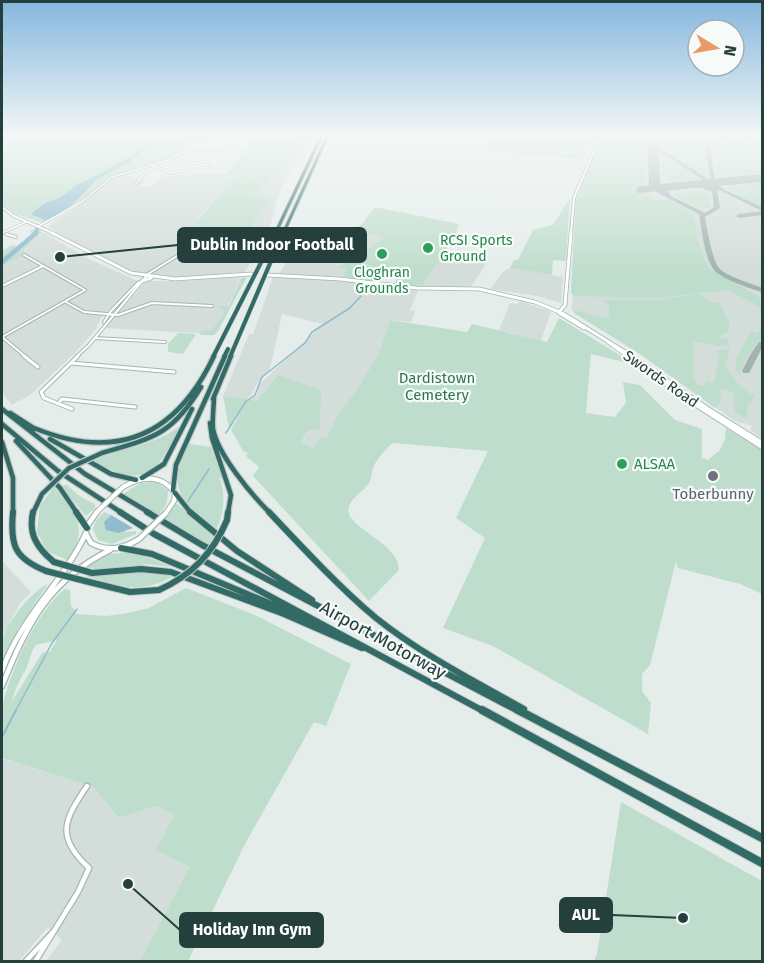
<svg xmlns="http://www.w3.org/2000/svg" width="764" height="963" viewBox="0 0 764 963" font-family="'Fira Sans',sans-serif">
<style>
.built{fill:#d3ddda}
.green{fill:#bfddcc;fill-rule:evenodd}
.water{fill:#90bccf}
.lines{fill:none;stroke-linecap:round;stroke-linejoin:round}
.stream-far1{stroke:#90bccf;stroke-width:1.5}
.stream{stroke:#90bccf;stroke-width:2}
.river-far1{stroke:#90bccf;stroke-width:4}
.river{stroke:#90bccf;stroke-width:4.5}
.taxiway{fill:#a2b4b1;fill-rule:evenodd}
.runway{fill:#a2b4b1;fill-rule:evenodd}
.street-far3-casing{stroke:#a8b5b3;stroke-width:3}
.street-far2-casing{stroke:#a8b5b3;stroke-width:4}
.street-far1-casing{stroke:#a8b5b3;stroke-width:5}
.street-casing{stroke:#a8b5b3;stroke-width:7}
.secondary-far3-casing{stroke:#a1b6b2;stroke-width:4}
.secondary-far2-casing{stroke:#a1b6b2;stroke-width:4.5}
.secondary-far1-casing{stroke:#a1b6b2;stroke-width:6}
.secondary-casing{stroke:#a1b6b2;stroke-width:7}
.highway-far4-casing{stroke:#c2c9c8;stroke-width:4.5}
.highway-far3-casing{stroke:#c2c9c8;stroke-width:5}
.highway-far2-casing{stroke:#c2c9c8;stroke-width:7}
.highway-far1-casing{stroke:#c2c9c8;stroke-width:8}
.highway-casing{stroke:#c2c9c8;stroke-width:10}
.street-far3{stroke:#fff;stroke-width:1.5}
.street-far2{stroke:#fff;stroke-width:2}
.street-far1{stroke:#fff;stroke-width:3}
.street{stroke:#fff;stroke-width:4.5}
.secondary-far3{stroke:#fff;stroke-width:2}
.secondary-far2{stroke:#fff;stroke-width:3}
.secondary-far1{stroke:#fff;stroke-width:4}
.secondary{stroke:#fff;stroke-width:4.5}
.highway-far4{stroke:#326a66;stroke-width:3}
.highway-far3{stroke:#326a66;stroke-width:4}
.highway-far2{stroke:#326a66;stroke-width:4.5}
.highway-far1{stroke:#326a66;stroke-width:6}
.highway{stroke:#326a66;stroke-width:8}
.secondary-bridge-far1-casing{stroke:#a1b6b2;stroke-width:6;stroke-linecap:butt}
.secondary-bridge-casing{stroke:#a1b6b2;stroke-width:7;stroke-linecap:butt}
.highway-bridge-far1-casing{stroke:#c2c9c8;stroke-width:7;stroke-linecap:butt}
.highway-bridge-casing{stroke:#c2c9c8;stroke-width:8;stroke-linecap:butt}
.secondary-bridge-far1{stroke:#fff;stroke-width:4}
.secondary-bridge{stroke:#fff;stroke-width:4.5}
.highway-bridge-far1{stroke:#326a66;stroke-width:4.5}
.highway-bridge{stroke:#326a66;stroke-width:6}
.leisure-dot{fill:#2e9e5b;stroke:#f6faf8;stroke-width:2}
.worship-dot{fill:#6b7280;stroke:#f6faf8;stroke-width:2}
.labels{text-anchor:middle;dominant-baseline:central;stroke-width:4.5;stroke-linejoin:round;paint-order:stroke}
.far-leisure-label{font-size:14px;fill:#27864d;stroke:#f6faf8;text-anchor:start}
.park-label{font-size:15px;fill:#317455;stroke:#f6faf8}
.street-label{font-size:15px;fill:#253f3c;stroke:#f6faf8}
.leisure-label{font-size:15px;fill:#27864d;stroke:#f6faf8;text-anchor:start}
.worship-label{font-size:15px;fill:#5b616d;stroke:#f6faf8}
.near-street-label{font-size:18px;fill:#253f3c;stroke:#f6faf8}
.leader{fill:none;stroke:#253f3c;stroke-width:2}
.callout-dot{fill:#253f3c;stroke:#f6faf8;stroke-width:2}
.callout{fill:#253f3c;stroke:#253f3c;stroke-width:2}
.callout-label{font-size:16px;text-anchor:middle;font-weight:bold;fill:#fff}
</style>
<rect width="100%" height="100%" fill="#e5edeb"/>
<path class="built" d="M602 137H762V439L750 430 752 426 735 421 640 354 571 310 573 295 571 293 576 200Z
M296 139 313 140 305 154 288 174 278 196 269 231 245 272 181 277 145 274 130 270 90 250 88 251 49 227 52 223 84 202 107 181 122 174 147 181 138 186 149 187 163 177 178 175 235 173 196 222 200 223 193 235 210 241 237 243 273 198 253 195 286 164Z
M41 231 87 258 138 281 101 318 96 329 74 354 30 395 12 405 2 393V266L26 254V247Z
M354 231 385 238 339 268 346 269 343 277 279 274 301 239 336 247 351 236Z
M443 252 487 262 471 287 422 286Z
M510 268 563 277 561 303 537 296 490 289 504 271Z
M240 277 233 296 212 334 105 328 146 281H184Z
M273 277 347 281 418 291 410 310 415 311 411 322 390 320 378 355 357 389 337 416 327 437 318 440 314 448 301 444 309 429 318 430 320 390 278 375 257 401 248 400 257 395 260 384 267 377 323 324 282 314 270 369 254 388 252 394 245 401 223 396 249 334H253Z
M521 301 551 312 541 341 499 330 510 303 517 304Z
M2 561 31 592 19 605 2 638Z
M4 759 93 787 119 818 156 806 175 814 191 867 140 961H48L47 960 62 940 48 927 19 961 2 962V763Z"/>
<path class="green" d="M2 137H40L37 139C85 133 137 135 184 139L189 137H211L184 147 180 153 171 158 114 176 85 199 43 223 10 212 2 204Z
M254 137 296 139 286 164 254 194 273 198 237 244 210 241 192 235 199 224 196 223 235 174 227 173Z
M491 137H596L591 147H586L583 159 513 154 517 147 510 153 481 150Z
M602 137H644V185L639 187 655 201 668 199 694 213 697 240 708 267 759 297 762 309 729 290 656 298 573 296 571 292 576 200Z
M661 137H702L707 174C694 175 662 150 661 137Z
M709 137H739L722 140 723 144 736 148 752 145 745 144 743 140 749 139 762 143V173L717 176Z
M666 158 669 159 699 179C691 182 667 185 662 174 661 170 662 163 662 159Z
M762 182V206L745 200 728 188 731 186Z
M706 190 712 208C700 208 682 203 675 194Z
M570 198 566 261 553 260 552 275 510 268 514 260H518L533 230 553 225Z
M375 207 459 224 454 238 422 286 394 284 402 270 393 268 381 282 343 277 346 269 338 268 384 238 353 230 362 224Z
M36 228 41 231 26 247 24 250 27 254 2 266V251L12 245 20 247 33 234 30 231Z
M247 277 218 331 214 335H200L202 329V331L212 330 223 315 224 309 218 306H229L241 278Z
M699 294 711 303H720L729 322V331L718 337 722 340 727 338 730 345 717 346 693 341 694 377 698 385 704 386 707 381 714 383 720 354 714 351 730 349 725 364C731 377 742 390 755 396L747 407 748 418 735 413 733 392 720 389 721 400 715 408 640 354 574 313V310L606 318H609V306L602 300H656Z
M559 318 636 365 591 354 586 413 615 417 626 403 623 382 640 385 675 420 702 429V458L708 460 720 450 725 439 726 428 762 450V594L740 584 678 568 676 561 650 665 642 674V691L651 703 648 734 493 646 443 628 485 538 456 518 488 451 394 443 391 444C385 451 377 458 374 466 371 471 372 478 369 483 364 491 354 496 350 504 338 527 398 539 399 570L369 601 253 476 259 467 246 456 248 453 243 451 231 430 245 404 229 428 223 396 257 401 278 375 321 390 320 427 318 430H308L301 443 314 448 319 438 327 437 337 416 357 389 378 355 390 320 467 332 472 324 547 342Z
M762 328V339C748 351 746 359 739 375 728 358 747 347 750 331L757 333 761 331 757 329Z
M178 333 196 334 183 354 168 352V344Z
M180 426C156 475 146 489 93 461 122 448 154 446 180 426Z
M189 444 211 447 222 478 219 479 221 481C226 500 223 514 216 531 180 499 166 490 189 444Z
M149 482 157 483 168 490C168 503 166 507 157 516L123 494 141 483Z
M66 484 81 497 95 504V508L86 516 62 487Z
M54 487C76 516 89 524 69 561L47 551 37 532 40 506Z
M176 503 215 535 208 546 163 520Z
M104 512 111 515 107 518 126 532 136 531V534L112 544 98 540 93 529 96 521Z
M130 552 139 553 171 567 147 564 104 571 81 566 111 554Z
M142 572 163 573 172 577C140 594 119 587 86 576Z
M48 584 19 627 2 663C1 657 1 650 2 644 4 625 31 591 48 584Z
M186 588 257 616 351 664 326 726 314 722 246 842 188 961H140L190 867 156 850 175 814 156 806 119 818 93 787 2 758C2 742 0 723 2 707 12 668 34 615 65 589L70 590 71 606 76 611V614L107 616 128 613 149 608ZM57 640 50 652 42 653 12 701C15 689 20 680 26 669 30 661 30 653 36 645Z
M621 802 762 881V961H594L597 954Z"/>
<path class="water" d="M100 175C85 192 68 213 45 220L31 214 45 203 59 198 78 184Z
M111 515 133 528 119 533 106 530 104 522Z"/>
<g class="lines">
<path class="stream-far1" d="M245 402 255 395 262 377 305 343 312 332 350 308 361 296
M226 433 245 403
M188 501 209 469
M15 712 52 643 77 609"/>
<path class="stream" d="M3 735 16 710"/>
<path class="river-far1" d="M189 139 203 137
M128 161 137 154 140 148 182 140
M94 179 125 162
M36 234 37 229"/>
<path class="river" d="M2 262 36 233"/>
<path class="taxiway" d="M704 137H708L716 184 725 190 762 207V211L760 210 717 189 720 208 705 217C707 229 712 259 719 268 727 277 751 283 762 288V292C751 289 722 279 714 270 704 257 702 230 699 214L658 193 651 183 656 182 662 191C676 180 696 182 711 187V185L656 150 651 141 655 140 660 148 710 180ZM689 186 702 188 712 192 714 207 705 213 671 196 668 191 677 187Z
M740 137H750L756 139 754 140 742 139 737 146 726 141Z
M762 211V215L739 218 736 216 739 214Z
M759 342H762V348L749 373H743L742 371 750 355Z"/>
<path class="runway" d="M647 137H659L660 184 762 174V182L638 193 636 190 638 187 649 185Z"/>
<defs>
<path id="street-far3" d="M185 150H226
M175 159 211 166
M150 165 172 173 190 170
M136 184 145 173 154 168
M39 226 83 201 112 177 169 160 185 150 186 137
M2 233 26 222"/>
<path id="street-far2" d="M6 234 16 237
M2 286 43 266
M66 302 84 312 118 315 152 303 212 306
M104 322 111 311 139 282
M2 337 85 290 24 255
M2 337 26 357
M95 338 165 342
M76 357 89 345 148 274 177 256 195 235"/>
<path id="street-far1" d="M24 356 38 367
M71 363 174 372
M60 401 62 399 135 407
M72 409 44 398 41 392 78 356"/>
<path id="street" d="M25 962 54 931
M35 962 78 892 89 868C55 837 64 820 87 786"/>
<path id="secondary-far3" d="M2 207 14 216 55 234
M571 234 574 198 600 137"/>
<path id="secondary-far2" d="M52 233 131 273 175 279 251 274
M267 275 340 279 416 288 479 289 535 302 564 314 633 357
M142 281 151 278
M559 312 565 305 571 233
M559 313 584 328
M608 342 629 357"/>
<path id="secondary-far1" d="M627 356 698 406 762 447
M631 356 706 408 762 443
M123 487C142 476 161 474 175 493L174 501 166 513
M96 513 102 507"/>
<path id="secondary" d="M87 526 97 512
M86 534 91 543C108 552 123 549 139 539
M2 671C21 616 63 583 86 533
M2 686C26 625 49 580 110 550"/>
<path id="highway-far4" d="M275 234 321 137
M283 234 327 137"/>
<path id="highway-far3" d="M213 357 276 233
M224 357 228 349
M230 357 283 233"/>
<path id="highway-far2" d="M214 396C214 406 212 418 213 429 218 455 251 494 270 513
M213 399 231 356
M2 409 85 474 150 513
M10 413 35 429
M210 423 212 438 231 495 228 513
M2 424 58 471 122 513
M34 428C117 462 176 436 214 356
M50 439 111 474 136 480
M16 441 60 488 77 513
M2 442 13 478V513
M102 453C153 438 172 435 201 387
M142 478 164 464 192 409
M173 490 176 465 225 356
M175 493 191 513
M33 513 42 494"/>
<path id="highway-far1" d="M13 512C10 545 14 558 46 571
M33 512C28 534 37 548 54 562
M76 512 87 528
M120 512 154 534 485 712
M147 512 202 545 520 712
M190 512 237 551 312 600
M269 512C301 546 340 588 376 618 421 654 474 681 524 709
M227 520 228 512
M121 548 152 554 314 622
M92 573 141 569 171 572 284 614 362 648
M85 581 130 592 159 590"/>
<path id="highway" d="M482 710 762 863
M518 710 762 838"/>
</defs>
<use href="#street-far3" class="street-far3-casing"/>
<use href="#street-far2" class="street-far2-casing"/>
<use href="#street-far1" class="street-far1-casing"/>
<use href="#street" class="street-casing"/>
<use href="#secondary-far3" class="secondary-far3-casing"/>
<use href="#secondary-far2" class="secondary-far2-casing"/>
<use href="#secondary-far1" class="secondary-far1-casing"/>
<use href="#secondary" class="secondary-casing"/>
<use href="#highway-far4" class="highway-far4-casing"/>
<use href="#highway-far3" class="highway-far3-casing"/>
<use href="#highway-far2" class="highway-far2-casing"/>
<use href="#highway-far1" class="highway-far1-casing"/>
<use href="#highway" class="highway-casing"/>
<use href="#street-far3" class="street-far3"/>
<use href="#street-far2" class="street-far2"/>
<use href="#street-far1" class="street-far1"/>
<use href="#street" class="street"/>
<use href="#secondary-far3" class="secondary-far3"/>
<use href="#secondary-far2" class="secondary-far2"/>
<use href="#secondary-far1" class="secondary-far1"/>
<use href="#secondary" class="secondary"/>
<use href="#highway-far4" class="highway-far4"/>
<use href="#highway-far3" class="highway-far3"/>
<use href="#highway-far2" class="highway-far2"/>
<use href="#highway-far1" class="highway-far1"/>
<use href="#highway" class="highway"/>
<defs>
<path id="secondary-bridge-far1" d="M102 507 123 487"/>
<path id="secondary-bridge" d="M139 539 166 513"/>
<path id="highway-bridge-far1" d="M42 494 69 468 102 453"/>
<path id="highway-bridge" d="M54 562 92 573
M46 571 85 581
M159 590C192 575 213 553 227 520"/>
</defs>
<use href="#secondary-bridge-far1" class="secondary-bridge-far1-casing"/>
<use href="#secondary-bridge" class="secondary-bridge-casing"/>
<use href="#highway-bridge-far1" class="highway-bridge-far1-casing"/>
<use href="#highway-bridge" class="highway-bridge-casing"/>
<use href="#secondary-bridge-far1" class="secondary-bridge-far1"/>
<use href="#secondary-bridge" class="secondary-bridge"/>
<use href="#highway-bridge-far1" class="highway-bridge-far1"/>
<use href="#highway-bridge" class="highway-bridge"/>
</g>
<linearGradient id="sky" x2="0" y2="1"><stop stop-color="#85b7de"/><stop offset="0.5" stop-color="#f3f7f6"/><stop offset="1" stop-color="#f3f7f6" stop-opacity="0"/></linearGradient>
<rect width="764" height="272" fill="url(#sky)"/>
<g class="leisure-dot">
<circle cx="428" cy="248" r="6"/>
<circle cx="382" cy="254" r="6"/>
<circle cx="622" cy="464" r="6"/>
</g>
<circle class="worship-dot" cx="713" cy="476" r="6"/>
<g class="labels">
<g class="far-leisure-label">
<text x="440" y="240">RCSI Sports<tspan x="440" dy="16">Ground</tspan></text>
<text x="382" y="272" text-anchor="middle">Cloghran<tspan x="382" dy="16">Grounds</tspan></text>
</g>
<g class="park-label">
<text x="437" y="378">Dardistown<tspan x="437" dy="17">Cemetery</tspan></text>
</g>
<g class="street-label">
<text transform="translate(661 379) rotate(35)">Swords Road</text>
</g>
<g class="leisure-label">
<text x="634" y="464">ALSAA</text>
</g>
<g class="worship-label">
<text x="713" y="494">Toberbunny</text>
</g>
<g class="near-street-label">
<text transform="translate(383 640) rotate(29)">Airport Motorway</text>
</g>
</g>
<path class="leader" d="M60 257L178 245M683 918L612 915M128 884L180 930"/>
<g class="callout-dot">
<circle cx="60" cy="257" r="6"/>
<circle cx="683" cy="918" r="6"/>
<circle cx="128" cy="884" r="6"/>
</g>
<g class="callout">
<rect x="178" y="228" width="188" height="34" rx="6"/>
<rect x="560" y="898" width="52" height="34" rx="6"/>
<rect x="180" y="913" width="143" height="34" rx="6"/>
</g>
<g class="callout-label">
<text x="272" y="250">Dublin Indoor Football</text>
<text x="586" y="920">AUL</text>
<text x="252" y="935">Holiday Inn Gym</text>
</g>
<rect width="764" height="963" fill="none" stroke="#253f3c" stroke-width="6"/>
<g transform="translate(716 48) rotate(101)"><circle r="28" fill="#f6faf8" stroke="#a2afad" stroke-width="1.5"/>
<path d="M0-4.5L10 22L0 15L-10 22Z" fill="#eb9a65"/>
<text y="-9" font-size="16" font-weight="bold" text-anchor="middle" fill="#253f3c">N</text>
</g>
</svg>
